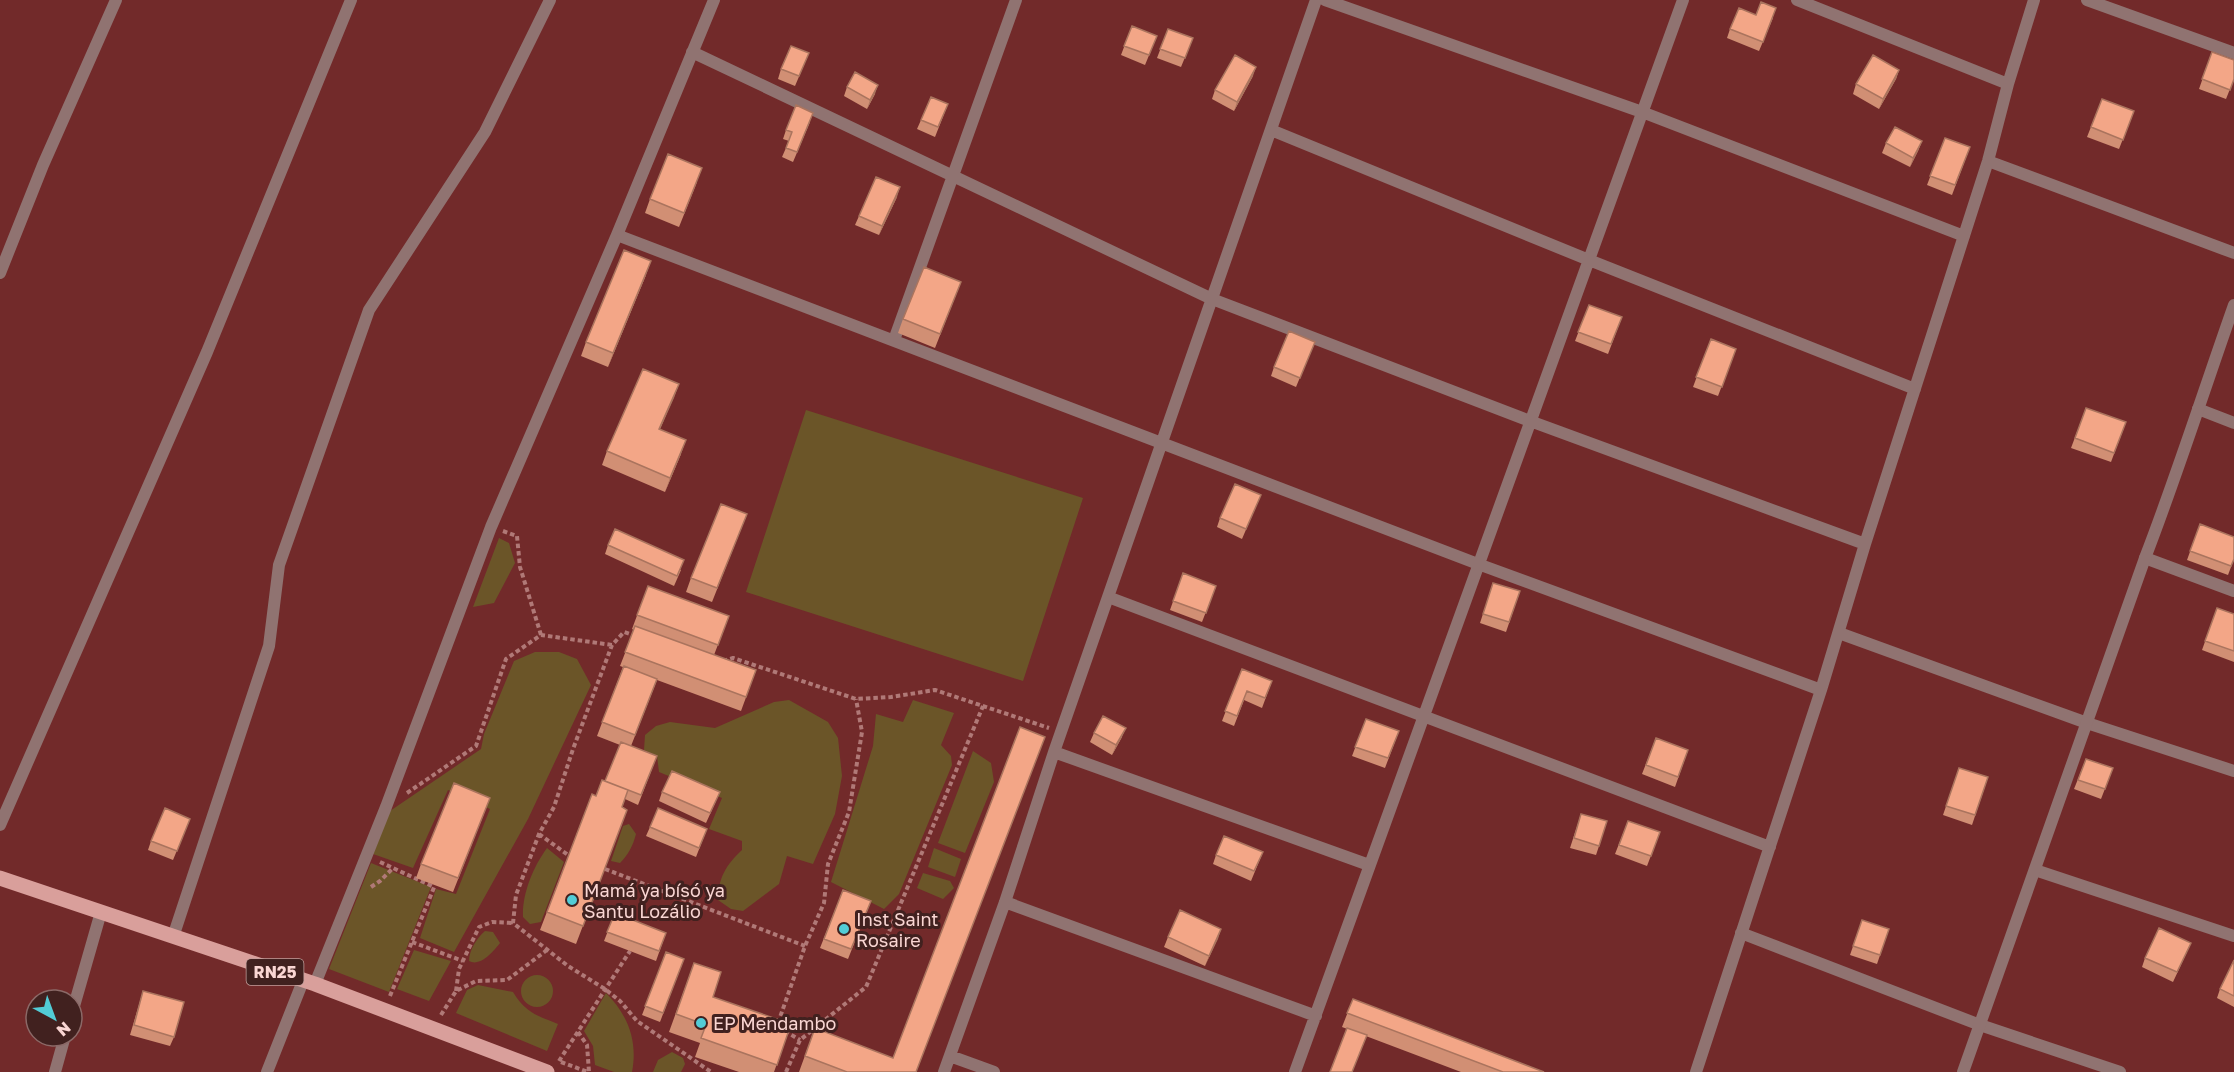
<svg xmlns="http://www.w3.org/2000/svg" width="2234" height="1072" viewBox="0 0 2234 1072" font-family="'Golos Text',sans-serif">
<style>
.green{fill:#6b5528}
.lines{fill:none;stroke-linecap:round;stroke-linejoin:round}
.path{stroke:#b07977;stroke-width:4;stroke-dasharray:4.5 3;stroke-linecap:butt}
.minor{stroke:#907371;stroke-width:12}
.tertiary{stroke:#907371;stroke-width:12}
.primary{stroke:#d99f9b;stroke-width:15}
.wall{fill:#d18f74}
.shaded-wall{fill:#aa745e}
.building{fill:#f3a687;stroke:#aa745e;stroke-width:1.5}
.poi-dot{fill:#52ccd6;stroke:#41211f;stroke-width:2}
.labels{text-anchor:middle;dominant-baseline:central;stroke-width:6;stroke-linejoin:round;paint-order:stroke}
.shield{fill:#41211f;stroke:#c2a09d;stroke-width:1.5}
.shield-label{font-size:16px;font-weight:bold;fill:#fad6d3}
.poi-label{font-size:18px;fill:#fad6d3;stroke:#41211f;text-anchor:start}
</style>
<rect width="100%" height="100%" fill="#722a2a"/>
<path class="green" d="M806 410 1083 498 1023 681 746 592Z
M499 538 509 543 515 563 494 603 473 607Z
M535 652H559L577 659 591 685 528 819 454 952 420 938 436 889 456 894 490 809 448 790 413 868 373 854 390 811 481 749 484 734 514 661Z
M789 700 828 722 838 738 842 776 835 814 813 864 787 856 779 884 743 911 731 909 718 900C718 878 726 865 742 850V841L709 829 722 798 659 772 657 756 644 750 645 735 656 726 670 722 715 728 774 702Z
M913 700 954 713 941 745 951 756 952 765 899 894 884 909 831 882 873 746 876 714 903 722Z
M973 751 991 763 994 782 965 853 938 843Z
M629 824 636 834C633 846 628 855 620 863L611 861 623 826Z
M547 848 564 862 541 922 530 924 523 917C522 894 533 867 547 848Z
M934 848 961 859 955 877 928 867Z
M371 863 431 887 389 992 329 969Z
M923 873 950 881 954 888 943 899 917 888Z
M485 931 493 932 500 943C493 952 480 967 469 961 469 950 477 938 485 931Z
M414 950 451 961 429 1001 397 989Z
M521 991a16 16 0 1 1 32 0a16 16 0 1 1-32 0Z
M478 985 513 992C526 1013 536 1015 558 1024L547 1051 456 1013 467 990Z
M606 993C628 1015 638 1041 632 1072H614L595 1065 593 1046 584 1031Z
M672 1052 683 1058 685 1064 681 1072H653L658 1060Z"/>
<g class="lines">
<path class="path" d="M503 531 517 536 520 567 541 635
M636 636 624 632 612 645 573 749 554 807 539 834 516 895 513 923 568 966 605 989 620 1001 637 1021 711 1072
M723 661 733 658 856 699 891 697 935 690 1049 728
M407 793 476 746 506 659 541 635 612 645
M539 834 568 855
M380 862 434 887
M605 869 805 946
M371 887 380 881 393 868
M412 942 463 961
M456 991 459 969 479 927 492 922 513 923
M390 996 435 885
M441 1015 456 991 476 981 507 980 547 950
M778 1023 805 946 824 903 828 864 849 812 862 732 856 699
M785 1031 800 1040
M578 1032 587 1045 589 1072
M559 1061 630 951
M561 1062 588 1072
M786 1072 800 1040 866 987 983 706"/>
<path class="minor" d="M1325 0 1642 112 1964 236
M1797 0 2008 84
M2087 0 2234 53
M692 52 1212 299 1530 421 1865 544
M1271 130 1589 260 1915 389
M1988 161 2234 253
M617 235 1478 564 1821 690
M0 273 43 165 116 0
M894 340 1016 0
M2198 409 2234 423
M2145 558 2234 591
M1108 597 1770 847
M1839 633 2087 723 2234 771
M1054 752 1369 865
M0 825 207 352 351 0
M2035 870 2234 936
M1005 902 1316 1016
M1741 933 1980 1025 2120 1072
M173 937 269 646 279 565 369 310 485 132 550 0
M315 984 386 807 491 527 617 235 714 0
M72 1013 101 912
M950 1056 994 1072
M55 1072 65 1036
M267 1072 303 981
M944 1072 1005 902 1054 752 1316 0
M1295 1072 1683 0
M1696 1072 1821 690 1865 544 1988 161 2008 84 2034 0"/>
<path class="tertiary" d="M1963 1072 2145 558C2177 475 2204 390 2234 305"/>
<path class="primary" d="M0 878 315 984 547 1072"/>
</g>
<path class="wall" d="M1756 15 1773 18 1759 51 1727 38 1730 29Z
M1132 26 1157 36 1145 65 1121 55Z
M1168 29 1193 38 1181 67 1157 58Z
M2212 52 2234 79 2226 99 2199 89Z
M809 53 795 86 778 79 781 69Z
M1899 70 1896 79 1879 109 1853 94 1856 84Z
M1253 76 1234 111 1212 99 1215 90Z
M847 87 875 94 867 109 844 96Z
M2102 99 2134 111 2119 149 2087 137Z
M948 104 935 137 917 129 921 120Z
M810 122 793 162 782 157 789 141 783 139 786 130Z
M1945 138 1970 147 1952 195 1927 185Z
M1922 141 1918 151 1910 167 1882 153 1886 143Z
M697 182 679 227 645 213 650 199Z
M897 197 879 235 855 225 859 216Z
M646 275 608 367 581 356 586 342Z
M961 282 935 348 898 333 903 319Z
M1589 305 1622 317 1608 354 1575 341Z
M1711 339 1736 349 1718 396 1693 387Z
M1311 351 1296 387 1271 376 1274 367Z
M679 384 660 429 681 454 665 492 602 465 607 451Z
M2086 408 2126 422 2111 462 2071 448Z
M1257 504 1242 539 1217 527 1220 518Z
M747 514 712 602 686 592 691 578Z
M2200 524 2234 559 2228 575 2187 560Z
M608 545 681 570 674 586 605 554Z
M1183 573 1216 586 1202 622 1170 610Z
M1493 583 1520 591 1506 632 1480 623Z
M648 586 729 616 714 655 756 670 741 711 657 680 631 746 657 756 638 805 625 799 622 807 627 810 576 944 540 930 592 794 596 796 605 781 620 745 597 736 623 667 620 666 634 630 632 629Z
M2217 608 2234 614V662L2202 650Z
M1242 669 1272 681 1262 708 1244 700 1234 726 1222 721Z
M1366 719 1399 731 1385 768 1352 756Z
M1094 733 1122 737 1112 755 1090 742Z
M1656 738 1688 750 1675 787 1642 774Z
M2086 759 2113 768 2101 799 2074 789Z
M1959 768 1988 777 1972 825 1943 815Z
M662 792 716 801 706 823 659 801Z
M485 811 453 892 416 878 421 864Z
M1581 814 1599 846 1596 855 1570 848Z
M190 819 173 860 148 850 151 841Z
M1628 821 1660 832 1647 866 1615 854Z
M650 827 707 829 696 857 646 836Z
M1263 852 1251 881 1213 864 1216 855Z
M843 890 871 901 848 959 820 948Z
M615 913 666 933 656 961 604 941Z
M1862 920 1889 929 1877 964 1850 955Z
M1221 929 1205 966 1164 947 1168 937Z
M666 952 684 959 660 1022 642 1015Z
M2187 952 2173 982 2142 967 2145 958Z
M2234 960V1007L2217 998 2220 989Z
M694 963 713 997 791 1024 774 1072H739L695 1057 700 1043 669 1032Z
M143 991 174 1037 170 1046 130 1035Z
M1353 999 1544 1072H1461L1342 1027Z
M815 1028 893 1058 917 1072H799Z"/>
<path class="shaded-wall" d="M1256 67 1253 76 1234 111 1237 102Z
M1899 70 1896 79 1879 109 1883 99Z
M878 85 875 94 867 109 870 100Z
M1922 141 1918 151 1910 167 1913 158Z
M900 187 897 197 879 235 882 226Z
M651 261 646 275 608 367 613 353Z
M679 384 674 398 654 443 659 429Z
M686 440 681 454 665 492 670 478Z
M1126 728 1122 737 1112 755 1116 745Z
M1221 929 1218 939 1205 966 1209 956Z"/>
<path class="building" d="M1761 2 1776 8 1763 42 1730 29 1739 8 1756 15Z
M1132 26 1157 36 1149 55 1124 46Z
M1168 29 1193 38 1185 58 1160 49Z
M791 46 809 53 799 76 781 69Z
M2212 52 2234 60V79L2230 90 2202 79Z
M1235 55 1256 67 1237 102 1215 90Z
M1873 55 1899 70 1883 99 1856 84Z
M855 72 878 85 870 100 847 87Z
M931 97 948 104 938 127 921 120Z
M2102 99 2134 111 2123 140 2091 127Z
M796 105 813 113 797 152 786 148 792 132 786 130Z
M1895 127 1922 141 1913 158 1886 143Z
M1945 138 1970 147 1955 185 1930 176Z
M668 154 702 168 684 213 650 199Z
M876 177 900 187 882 226 859 216Z
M624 250 651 261 613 353 586 342Z
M924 267 961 282 940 334 903 319Z
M1589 305 1622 317 1611 344 1578 332Z
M1289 331 1315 342 1300 378 1274 367Z
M1711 339 1736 349 1722 387 1696 377Z
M643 369 679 384 659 429 686 440 670 478 607 451Z
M2086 408 2126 422 2114 453 2075 438Z
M1235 484 1261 495 1246 529 1220 518Z
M721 504 747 514 717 588 691 578Z
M2200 524 2234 537V559L2231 566 2190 551Z
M615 529 684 560 677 576 608 545Z
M1183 573 1216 586 1206 613 1173 601Z
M1493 583 1520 591 1509 622 1483 614Z
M648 586 729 616 718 645 637 615Z
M2217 608 2234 614V651L2205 641Z
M635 626 756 670 746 697 625 652Z
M624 666 657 679 635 735 602 722Z
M1242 669 1272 681 1265 698 1247 691 1237 716 1225 711Z
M1103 716 1126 728 1116 745 1094 733Z
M1366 719 1399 731 1388 758 1355 747Z
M1020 727 1045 737 916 1072H847L805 1056 815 1028 893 1058Z
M1656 738 1688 750 1678 777 1646 765Z
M621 742 657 756 641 795 605 781Z
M2086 759 2113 768 2105 789 2078 780Z
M1959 768 1988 777 1975 815 1946 806Z
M672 771 720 792 710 813 662 792Z
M602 780 628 790 622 807 627 810 583 926 547 912 592 794 596 796Z
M454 783 490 798 458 878 421 864Z
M165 808 190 819 177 851 151 841Z
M658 808 707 829 699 848 650 827Z
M1581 814 1607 821 1599 846 1574 838Z
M1628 821 1660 832 1651 856 1619 845Z
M1224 836 1263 852 1254 871 1216 855Z
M843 890 871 901 851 949 824 939Z
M1180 910 1221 929 1209 956 1168 937Z
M615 913 666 933 659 951 607 932Z
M1862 920 1889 929 1880 955 1853 946Z
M2159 928 2191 943 2177 972 2145 958Z
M666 952 684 959 663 1013 645 1006Z
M2234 960V996L2220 989Z
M694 963 721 972 713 997 791 1024 777 1065 701 1038 706 1025 676 1014Z
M143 991 184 1002 174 1037 134 1025Z
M1353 999 1544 1072H1503L1347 1013Z
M1347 1028 1367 1035 1352 1072H1330Z"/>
<g class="poi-dot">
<circle cx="572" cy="900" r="6"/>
<circle cx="844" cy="929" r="6"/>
<circle cx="701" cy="1023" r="6"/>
</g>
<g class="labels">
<rect class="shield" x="246.5" y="959" width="57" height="26" rx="4.5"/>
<g class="shield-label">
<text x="275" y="972">RN25</text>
</g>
<g class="poi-label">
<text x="584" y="890">Mamá ya bísó ya<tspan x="584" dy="21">Santu Lozálio</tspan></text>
<text x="856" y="919">Inst Saint<tspan x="856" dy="21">Rosaire</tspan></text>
<text x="713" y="1023">EP Mendambo</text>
</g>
</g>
<g transform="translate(54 1018) rotate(139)"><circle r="28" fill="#41211f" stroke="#8b6967" stroke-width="1.5"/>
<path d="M0-4.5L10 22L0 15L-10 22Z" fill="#52ccd6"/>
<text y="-9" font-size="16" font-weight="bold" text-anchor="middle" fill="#fad6d3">N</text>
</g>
</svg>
